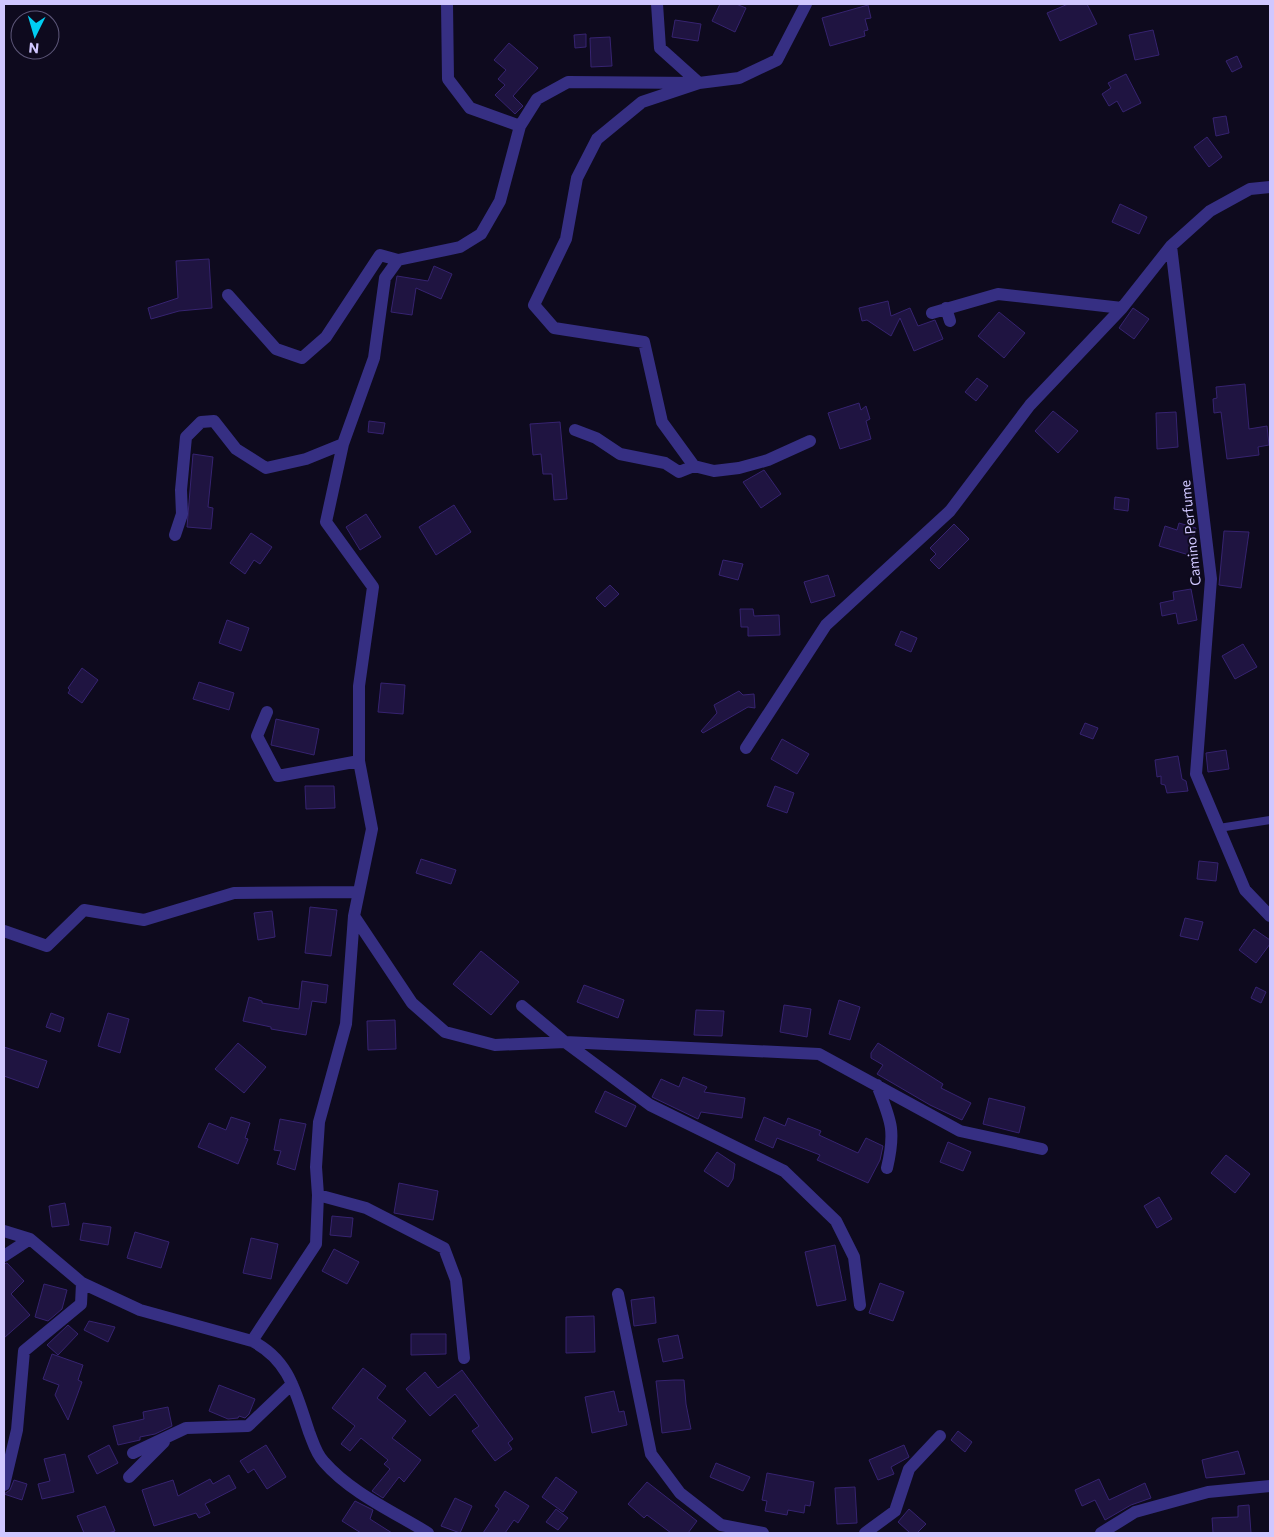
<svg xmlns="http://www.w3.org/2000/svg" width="1274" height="1537" viewBox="0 0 1274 1537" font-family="Commissioner,sans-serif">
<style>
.building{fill:#1f1441;stroke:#362370}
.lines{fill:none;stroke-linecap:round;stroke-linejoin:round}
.lane{stroke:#362f83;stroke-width:8}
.street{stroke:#362f83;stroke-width:12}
.labels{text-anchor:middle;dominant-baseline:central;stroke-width:4;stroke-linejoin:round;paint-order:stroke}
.street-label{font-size:14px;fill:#d0c7ff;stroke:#0e0a1e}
</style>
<rect width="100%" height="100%" fill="#0e0a1e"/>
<path class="building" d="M720 4H736L746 8 735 32 712 21Z
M1068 4H1087L1097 24 1060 41 1047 13Z
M868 5 871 18 865 19 868 30 864 31 865 36 830 46 822 18Z
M675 20 701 24 698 41 672 37Z
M1153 30 1159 55 1135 60 1129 35Z
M586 34V47L575 48 574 35Z
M610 37 612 66 591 67 590 38Z
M509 43 538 68 513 96 523 106 515 114 495 95 505 85 498 79 506 70 494 60Z
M1237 56 1242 67 1232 72 1226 61Z
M1126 74 1141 103 1123 112 1117 101 1109 106 1102 94 1111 88 1108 83Z
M1226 116 1229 133 1216 136 1213 118Z
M1207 137 1222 157 1209 167 1194 147Z
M1120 204 1147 217 1139 234 1112 222Z
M209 259 212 308 179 311 151 319 148 308 178 298 176 261Z
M434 266 452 274 441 299 416 288 412 315 391 312 397 276 428 281Z
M888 301 891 316 910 308 918 326 935 320 943 339 914 351 900 318 891 336 867 320 862 321 859 308Z
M1133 308 1149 319 1134 339 1119 328Z
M999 312 1025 333 1004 358 978 336Z
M977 378 988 386 976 401 965 392Z
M1245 384 1249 429 1267 426 1269 445 1258 447 1259 455 1227 459 1221 412 1214 413 1213 399 1217 398 1216 387Z
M859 403 861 410 866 406 870 419 866 421 871 439 840 449 828 413Z
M1053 411 1078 431 1058 453 1035 431Z
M1176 412 1178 447 1157 449 1156 413Z
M369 421 385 423 383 434 368 432Z
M560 422 567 499 554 500 552 474H543L541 454 533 455 530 424Z
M193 454 213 457 208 507 213 508 211 529 187 527Z
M764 470 781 494 761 508 743 482Z
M1115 497 1129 499 1128 511 1114 509Z
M454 505 471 532 436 555 419 527Z
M366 514 381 537 360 550 346 527Z
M1179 523 1196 528 1189 555 1159 546 1165 526 1177 530Z
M954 524 969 539 939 569 930 560 936 554 930 548Z
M1224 531 1249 532 1241 588 1219 585Z
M251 533 272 547 260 564 254 560 245 574 230 563Z
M723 560 743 564 738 580 719 575Z
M828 575 835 596 811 603 804 582Z
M610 585 619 594 605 607 596 598Z
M1191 589 1197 620 1178 624 1176 613 1162 616 1160 603 1174 600 1173 592Z
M740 609H753L754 616 779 615 780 635 748 636V627H741Z
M227 620 249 628 241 651 219 643Z
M901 631 917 638 911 652 895 645Z
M1243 644 1257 667 1235 679 1222 656Z
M82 668 98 680 82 703 68 693 70 690 68 688Z
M199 682 234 693 229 710 193 699Z
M381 683 405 685 403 714 378 712Z
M739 691 743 695 754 694 755 708 748 707 703 733 701 731 717 713 714 705Z
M276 719 319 729 314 755 271 745Z
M1085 723 1098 728 1093 739 1080 734Z
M782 739 809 754 797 774 771 759Z
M1226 750 1229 769 1208 772 1206 753Z
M1178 756 1182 779 1186 781 1188 791 1167 793 1165 785 1161 784V776L1157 777 1155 760Z
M305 786H334L335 808 306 809Z
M775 786 794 793 787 813 767 806Z
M421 859 456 870 451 884 416 873Z
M1199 861 1218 863 1216 881 1197 879Z
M310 907 337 910 331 956 305 953Z
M272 911 275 937 258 940 254 913Z
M1185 918 1203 922 1198 940 1180 936Z
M1254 929 1270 940V944L1256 963 1239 950Z
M481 951 519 982 491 1015 453 984Z
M302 981 328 985 326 1003 312 1001 306 1035 271 1029V1027L243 1021 249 997 262 1001V1003L299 1009Z
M584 985 624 1000 618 1018 577 1002Z
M1256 987 1266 992 1261 1003 1251 998Z
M839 1000 860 1007 850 1040 829 1034Z
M784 1005 811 1009 807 1037 780 1032Z
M696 1010 724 1011 722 1036 694 1035Z
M51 1013 64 1018 60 1032 46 1027Z
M108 1013 129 1019 120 1053 98 1046Z
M395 1020 396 1049 368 1050 367 1021Z
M238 1043 266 1067 244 1093 215 1069Z
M878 1043 943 1084 941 1088 971 1103 962 1120 930 1105 877 1074 883 1065 871 1058V1053Z
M4 1047 47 1061 38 1088 4 1076Z
M683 1077 707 1087 704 1092 745 1098 742 1118 701 1112 698 1119 652 1097 661 1079 679 1087Z
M605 1091 636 1106 626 1127 595 1112Z
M989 1098 1025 1107 1019 1133 983 1124Z
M231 1117 250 1123 245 1138 248 1139 238 1164 198 1147 209 1123 226 1130Z
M764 1117 785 1126 788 1118 821 1131 819 1135 858 1153 866 1138 883 1146 880 1160 868 1183 817 1160 820 1155 777 1138 773 1148 755 1140Z
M280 1119 306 1124 295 1170 277 1164 281 1151 274 1150Z
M948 1142 971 1152 963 1171 940 1162Z
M717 1152 735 1164 733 1179 728 1187 704 1171Z
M1226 1155 1250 1174 1235 1193 1211 1173Z
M399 1183 438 1191 433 1220 394 1213Z
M1159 1197 1172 1219 1157 1228 1144 1206Z
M65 1203 69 1225 52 1227 49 1206Z
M332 1216 353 1218 351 1237 330 1235Z
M83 1223 111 1227 108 1245 80 1240Z
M135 1232 169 1242 161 1268 127 1258Z
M251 1238 278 1244 271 1279 243 1273Z
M835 1245 846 1300 817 1306 805 1252Z
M334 1249 359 1262 347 1284 322 1271Z
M7 1263 24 1281 11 1294 30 1315 4 1338V1264Z
M880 1283 904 1292 893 1321 869 1313Z
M44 1284 67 1290 62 1309 48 1321 35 1317Z
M654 1297 656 1323 634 1326 631 1300Z
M594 1316 595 1352 566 1353V1317Z
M89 1321 115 1327 108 1342 84 1330Z
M68 1325 78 1334 58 1355 47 1345Z
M411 1334H446V1354L411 1355Z
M678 1335 683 1358 663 1362 658 1339Z
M52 1354 83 1365 78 1380 82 1382 68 1420 55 1395 59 1385 43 1379Z
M363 1368 386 1386 377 1398 406 1421 392 1438 421 1460 404 1482 399 1477 383 1498 372 1491 390 1469 384 1464 388 1460 361 1438 350 1451 341 1444 355 1426 332 1408Z
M462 1370 513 1439 508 1443 512 1449 495 1461 472 1431 479 1426 455 1394 430 1416 406 1389 425 1372 438 1388Z
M674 1380H684L686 1404 691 1429 662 1433 656 1381Z
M219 1385 255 1399 249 1414 245 1418 239 1416 238 1418 228 1419 209 1411Z
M614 1391 619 1412 624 1411 627 1425 592 1433 585 1397Z
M168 1407 172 1426 155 1434 140 1437V1440L118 1445 113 1426 144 1419 143 1412Z
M958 1431 972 1442 965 1452 951 1440Z
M109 1445 118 1463 97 1474 88 1456Z
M266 1445 286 1477 267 1489 254 1469 248 1473 240 1461Z
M904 1445 909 1457 891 1467 894 1474 878 1480 869 1460Z
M1238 1451 1245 1474 1206 1478 1202 1460Z
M65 1454 74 1492 42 1499 38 1484 50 1481 44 1459Z
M716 1463 750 1477 743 1491 710 1477Z
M767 1473 814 1482 810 1506 805 1505 804 1513 788 1510 787 1515 765 1511 767 1501 762 1500Z
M229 1475 236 1488 205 1504 210 1513 199 1518 196 1513 154 1526 142 1490 173 1480 178 1496 210 1479 213 1484Z
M556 1477 577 1492 563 1512 542 1497Z
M1099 1479 1109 1500 1145 1483 1151 1498 1131 1505 1105 1520 1095 1500 1082 1506 1075 1490Z
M14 1480 27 1484 22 1500 4 1494 10 1490Z
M647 1482 697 1521 688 1533H671L647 1515 644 1518 628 1504Z
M855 1487 857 1523 837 1524 835 1488Z
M505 1491 529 1506 518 1523 514 1520 505 1533H483L499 1509 495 1506Z
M455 1498 472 1506 460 1533 441 1526Z
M355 1501 373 1510 370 1519 392 1533H361L342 1521Z
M1249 1505 1251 1533H1213L1212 1518 1238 1517V1506Z
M105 1506 115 1531 108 1533H84L77 1516Z
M556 1509 568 1518 558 1530 546 1522Z
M909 1509 926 1524 917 1533H910L898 1522Z"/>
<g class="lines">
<path class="lane" d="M1219 828 1270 820"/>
<path class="street" d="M447 4 448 79 470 108 520 126
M657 4 660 48 699 83 642 102 597 139 577 178 566 239 534 305 554 328 644 342 662 422 694 466 714 471 739 468 768 460 810 441
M1171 246 1211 579 1196 774 1245 890 1270 916
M228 295 276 349 302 358 326 337 380 255 398 260
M946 308 950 321
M932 313 998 294 1122 308
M575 430 596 438 620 454 665 463 679 472 694 466
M175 535 182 514 181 490 186 437 201 422 214 421 236 449 266 468 306 459 343 444
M267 712 257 736 278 776 359 761
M746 748 826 625 950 511 1030 405 1122 308 1171 246 1210 211 1250 189 1270 187
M354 916 412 1003 445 1032 495 1045 565 1042 650 1105 784 1171 836 1221 854 1257 860 1305
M4 931 47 946 84 910 144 920 234 893 357 892
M522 1006 565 1042 819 1054 960 1131 1042 1149
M877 1085C891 1121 896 1130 887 1168
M318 1195 366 1208 444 1248 456 1280 464 1358
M4 1231 30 1239 82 1283 140 1310 252 1341C290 1360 296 1394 309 1432 313 1442 316 1454 324 1462 351 1493 394 1512 428 1533
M4 1256 30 1239
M618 1294 651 1454 680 1493 721 1525 763 1533
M252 1341 316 1244 318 1195 316 1167 319 1122 346 1024 354 916 372 829 359 761V686L373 587 326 522 343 444 374 358 385 278 398 260 460 247 481 234 500 201 520 126 537 99 568 82 699 83 739 78 777 60 806 4
M133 1453 186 1428 248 1426 292 1384
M129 1477 164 1442
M4 1485 17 1430 24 1351 81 1304 82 1283
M865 1533 895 1511 909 1469 940 1436
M1101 1533 1135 1512 1208 1492 1270 1486"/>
</g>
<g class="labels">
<g class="street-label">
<text transform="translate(1190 533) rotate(-96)">Camino Perfume</text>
</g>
</g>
<rect width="1274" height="1537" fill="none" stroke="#d0c7ff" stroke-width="10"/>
<g transform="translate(35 35) rotate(185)"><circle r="24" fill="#0e0a1e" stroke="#5c5678"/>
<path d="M0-4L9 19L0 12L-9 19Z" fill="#00cef2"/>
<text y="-8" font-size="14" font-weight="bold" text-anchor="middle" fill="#d0c7ff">N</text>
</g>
</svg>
